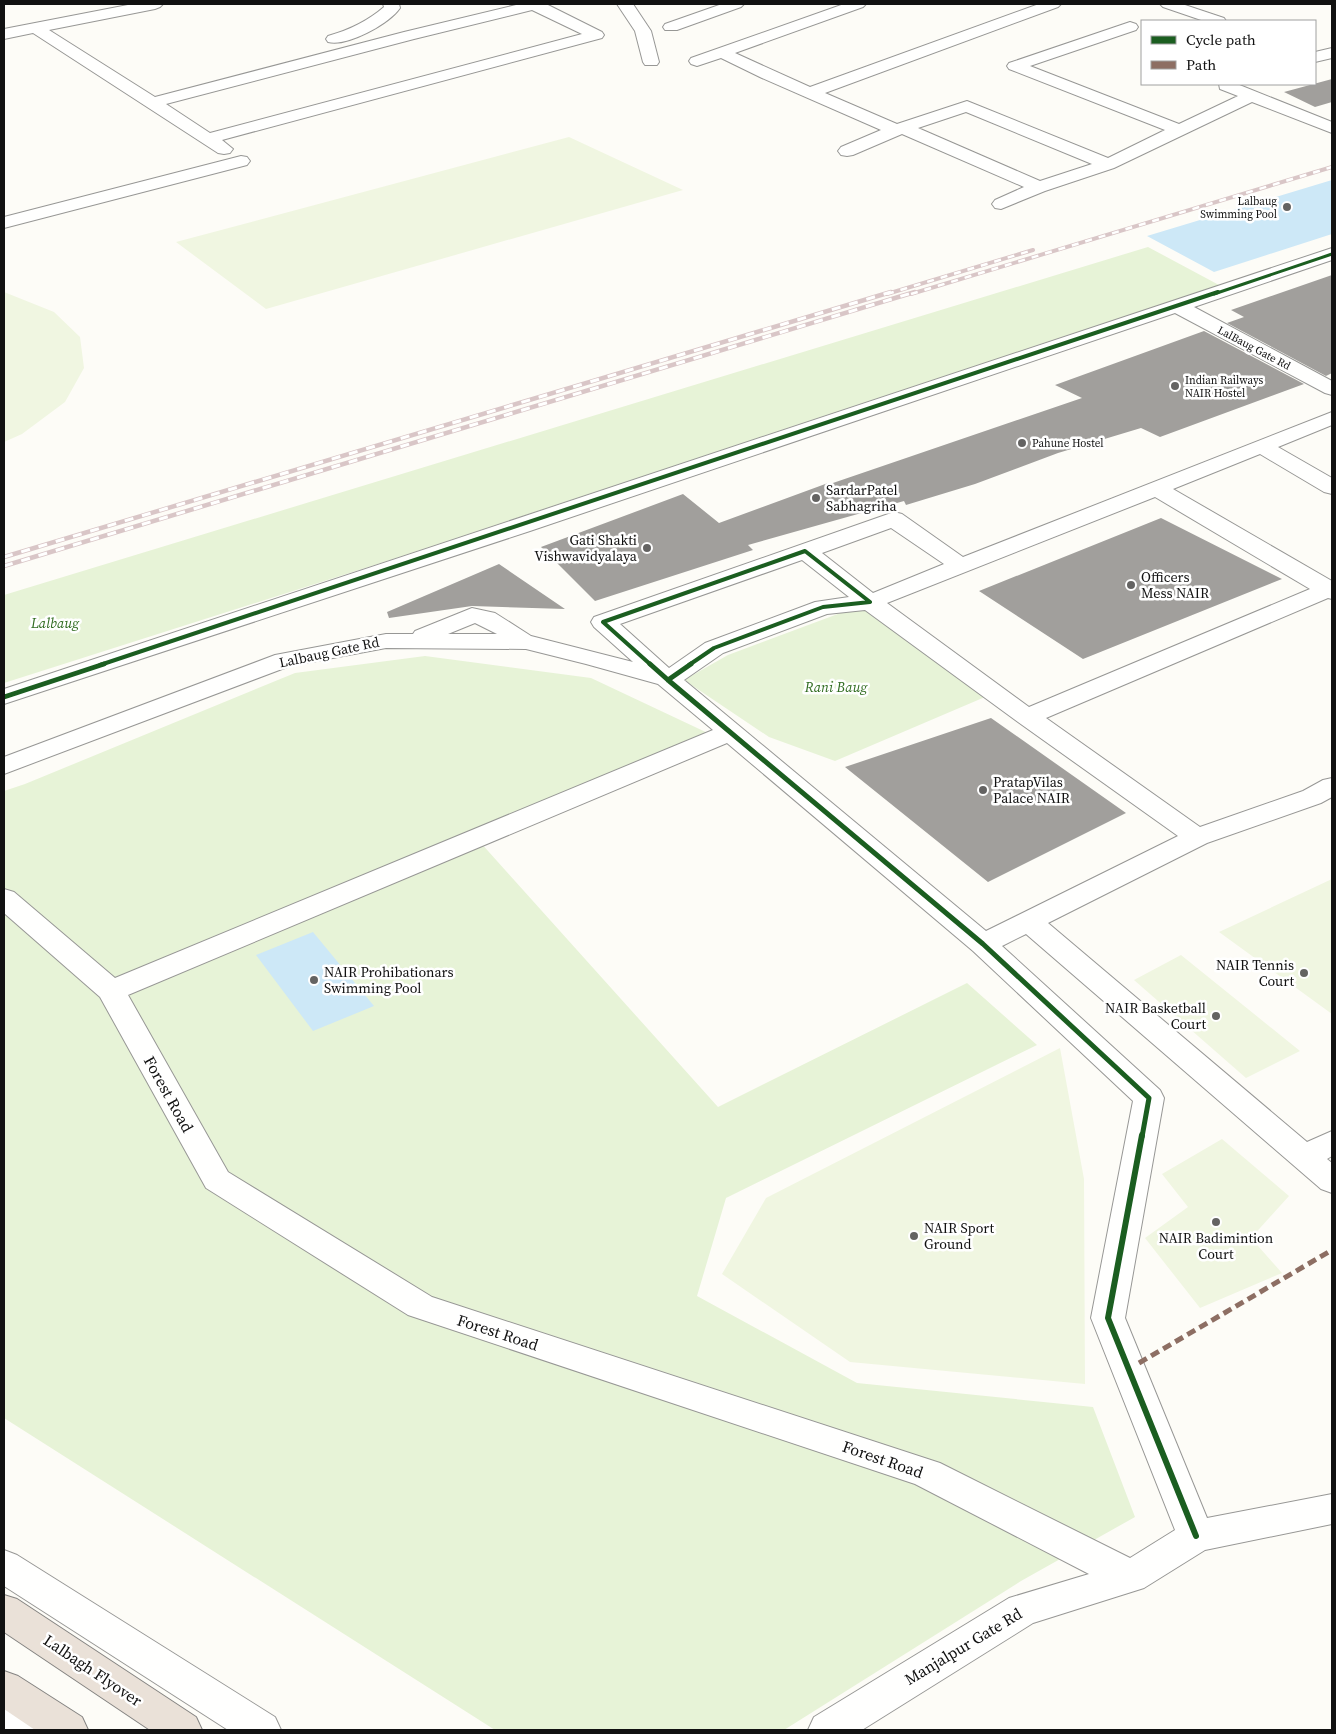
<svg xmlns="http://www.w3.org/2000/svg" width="1336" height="1734" viewBox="0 0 1336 1734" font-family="'Source Serif 4',serif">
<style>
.green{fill:#e7f3d7}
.pitch{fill:#f0f6e1}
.water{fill:#cde8f7}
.building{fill:#a19f9c}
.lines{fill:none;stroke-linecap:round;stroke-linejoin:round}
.minor-casing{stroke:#979795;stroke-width:2}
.highway-casing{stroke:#858482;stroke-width:2}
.minor{fill:#fffffe;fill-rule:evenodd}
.highway{fill:#eae1d8;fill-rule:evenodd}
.rail-far1-casing{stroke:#d9c6c7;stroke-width:4}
.rail-casing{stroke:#d9c6c7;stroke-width:4.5}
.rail-far1{stroke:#fff;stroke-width:2.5;stroke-dasharray:7;stroke-linecap:butt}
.rail{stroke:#fff;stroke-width:3;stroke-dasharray:9;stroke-linecap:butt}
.quiet{stroke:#8d6e63;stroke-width:5;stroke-dasharray:9 5;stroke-linecap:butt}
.cycleway-far3-casing{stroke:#fff;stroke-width:5}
.cycleway-far2-casing{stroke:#fff;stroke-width:6}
.cycleway-far1-casing{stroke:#fff;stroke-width:8}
.cycleway-casing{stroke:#fff;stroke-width:9}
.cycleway-far3{stroke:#1b5e20;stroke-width:3}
.cycleway-far2{stroke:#1b5e20;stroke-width:4}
.cycleway-far1{stroke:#1b5e20;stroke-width:5}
.cycleway{stroke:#1b5e20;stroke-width:6}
.poi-dot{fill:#646362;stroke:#fff;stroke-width:2}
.labels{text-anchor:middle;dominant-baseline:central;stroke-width:5;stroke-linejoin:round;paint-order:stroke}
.far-poi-label{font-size:11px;fill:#111;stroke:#fff;text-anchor:start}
.far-street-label{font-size:11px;fill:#111;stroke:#fff}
.poi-label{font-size:14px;fill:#111;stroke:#fff;text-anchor:start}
.park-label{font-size:14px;font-style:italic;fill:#2f6b1f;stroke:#fff}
.street-label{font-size:14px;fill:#111;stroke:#fff}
.near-street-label{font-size:16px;fill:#111;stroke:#fff}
</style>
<rect width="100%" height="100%" fill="#fdfcf7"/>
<path class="green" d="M1148 247 1219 285 384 562 4 683V595Z
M870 602 985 697 835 761 769 737 684 680 728 655Z
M425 656 591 678 712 735 471 832 718 1107 967 983 1037 1045 726 1198 697 1296 857 1383 1093 1407 1135 1517 1021 1581 784 1730H495L4 1418V791L25 784 295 673Z"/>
<path class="pitch" d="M569 137 683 190 266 309 176 242Z
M4 292 54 312 80 337 84 368 65 402 22 434 4 442Z
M1332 879V1014L1219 932Z
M1181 955 1300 1051 1246 1078 1134 980Z
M1060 1048 1084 1179 1085 1384 850 1362 722 1274 766 1198Z
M1222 1139 1289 1196 1251 1238 1282 1273 1200 1308 1145 1238 1188 1207 1162 1174Z"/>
<path class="water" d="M1332 180V234L1214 272 1147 236Z
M313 932 374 1006 313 1031 256 955Z"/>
<path class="building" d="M1332 79V102L1315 107 1284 92Z
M1332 275V373L1326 376 1227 323 1244 317 1231 310Z
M1204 331 1304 384 1160 437 1141 428 1058 453 975 484 906 505 904 501 748 545 753 550 595 601 541 547 683 494 719 523 828 483 830 484 1082 398 1055 385Z
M1161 518 1282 579 1083 659 979 591Z
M499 564 565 609 472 606 389 618 387 612Z
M991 718 1126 813 988 882 845 767Z"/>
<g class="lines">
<defs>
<path id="minor" d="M133 4H163L160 7 155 9 49 30 155 97 404 32 520 4H546L602 32 604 35 602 38 222 140 233 149 230 153 224 154 218 153 33 33 4 39V29ZM532 10 582 34 210 133 166 104 414 39Z
M383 4H399L400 8C389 24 347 47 328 42L326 39 328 36C349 30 368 21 384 7Z
M617 4H633L651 31 659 62 657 65H645L643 62 635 31Z
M722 4H744L741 7 677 30H665L663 27 665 24Z
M844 4H866L863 7 735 53 810 87 1039 4H1061L1058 7 825 93 897 124 967 101 1108 158 1165 130 1009 69 1007 66 1009 63 1130 22 1136 24 1138 27 1136 30 1030 66 1179 124 1238 96 1220 89 1219 84H1237L1332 122V133L1252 102 1114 168 1045 191 1001 209 995 208 992 204 995 200 1024 187 902 134 853 155 847 156 841 155 838 151 841 147 881 130 762 78 721 58 697 66 691 64 689 61 691 58ZM966 112 1092 164 1040 181 918 128Z
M1160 4H1182L1224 18 1226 21H1204L1163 7Z
M1332 48V58L1315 62V52Z
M241 156 247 157 250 161 247 165 4 228V217Z
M1332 248V260L1194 307 1332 381V395L1325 393 1175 313 530 531 4 704V689Z
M1332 412V425L1278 447 1332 478V494L1324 492 1260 454 1173 489 1332 581V599L1328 598 1046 718 1200 827 1303 791 1323 780 1332 778V797L1321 803 1207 843 1048 923 1307 1142 1332 1131V1156L1327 1159 1332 1163V1193L1321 1189 1026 934 1002 946 1160 1090 1164 1098 1125 1318 1207 1518 1332 1494V1524L1205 1550 1144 1588 1033 1623 862 1730H808L814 1717 1009 1598 1089 1574 915 1484 408 1315 206 1188 100 997 4 913V889L14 892 115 978 713 730 658 684 586 664 526 649 386 648 290 666 4 774V757L275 655 386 634H413L415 631 472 608 495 613 531 636 633 662 594 627 591 622 594 617 894 512 902 514 963 557ZM1155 497 1310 589 1029 707 887 603ZM891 528 944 564 873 593 822 553ZM802 560 849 597 815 602 705 643 669 668 620 624ZM865 610 1018 722 1178 836 986 931 684 680 723 653 827 614ZM475 623 497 634H448ZM727 743 973 951 1133 1101 1091 1318 1175 1530 1130 1558 940 1463 432 1297 228 1172 128 995Z
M4 1550 17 1555 275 1717 281 1730H228L4 1586Z
M4 1693C23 1700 43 1711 51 1730H4Z"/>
<path id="highway" d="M4 1595 17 1599 196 1717 202 1730H150L4 1632Z
M4 1671 18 1676 82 1717 88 1730H35L4 1709Z"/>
</defs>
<use href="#minor" class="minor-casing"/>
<use href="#highway" class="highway-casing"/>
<use href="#minor" class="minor"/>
<use href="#highway" class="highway"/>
<defs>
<path id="rail-far1" d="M887 294 1033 250
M911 294 1332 167"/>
<path id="rail" d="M4 557 891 292
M4 566 915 292"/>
</defs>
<use href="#rail-far1" class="rail-far1-casing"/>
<use href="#rail" class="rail-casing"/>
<use href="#rail-far1" class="rail-far1"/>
<use href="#rail" class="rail"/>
<path class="quiet" d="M1139 1363 1332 1250"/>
<defs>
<path id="cycleway-far3" d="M1214 294 1332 254"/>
<path id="cycleway-far2" d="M100 665 1218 292
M651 665 603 622 805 551 870 602 823 607 714 648 689 665"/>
<path id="cycleway-far1" d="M650 664 668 680
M668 680 983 944 1149 1098 1142 1137
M668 680 691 664
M4 697 104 664"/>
<path id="cycleway" d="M1142 1135 1108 1318 1196 1536"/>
</defs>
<use href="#cycleway-far3" class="cycleway-far3-casing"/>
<use href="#cycleway-far2" class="cycleway-far2-casing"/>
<use href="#cycleway-far1" class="cycleway-far1-casing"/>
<use href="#cycleway" class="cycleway-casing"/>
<use href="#cycleway-far3" class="cycleway-far3"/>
<use href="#cycleway-far2" class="cycleway-far2"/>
<use href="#cycleway-far1" class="cycleway-far1"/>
<use href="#cycleway" class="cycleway"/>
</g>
<g class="poi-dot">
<circle cx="1287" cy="207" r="5"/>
<circle cx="1175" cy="386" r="5"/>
<circle cx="1022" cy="443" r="5"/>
<circle cx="816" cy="498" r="5"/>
<circle cx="647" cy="548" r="5"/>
<circle cx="1131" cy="585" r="5"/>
<circle cx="983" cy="790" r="5"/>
<circle cx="1304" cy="973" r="5"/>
<circle cx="314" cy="980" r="5"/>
<circle cx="1216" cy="1016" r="5"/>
<circle cx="1216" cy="1222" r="5"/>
<circle cx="914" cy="1236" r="5"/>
</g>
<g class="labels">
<g class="far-poi-label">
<text x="1277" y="201" text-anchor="end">Lalbaug<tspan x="1277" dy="13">Swimming Pool</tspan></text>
<text x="1185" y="380">Indian Railways<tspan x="1185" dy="13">NAIR Hostel</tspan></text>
<text x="1032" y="443">Pahune Hostel</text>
</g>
<g class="far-street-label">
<text transform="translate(1254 348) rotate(28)">LalBaug Gate Rd</text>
</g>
<g class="poi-label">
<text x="826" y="490">SardarPatel<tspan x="826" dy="16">Sabhagriha</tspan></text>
<text x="637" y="540" text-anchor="end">Gati Shakti<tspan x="637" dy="16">Vishwavidyalaya</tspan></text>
<text x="1141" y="577">Officers<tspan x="1141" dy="16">Mess NAIR</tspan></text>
<text x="993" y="782">PratapVilas<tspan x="993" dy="16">Palace NAIR</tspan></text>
<text x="1294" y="965" text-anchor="end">NAIR Tennis<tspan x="1294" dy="16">Court</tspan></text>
<text x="324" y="972">NAIR Prohibationars<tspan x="324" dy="16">Swimming Pool</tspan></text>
<text x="1206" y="1008" text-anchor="end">NAIR Basketball<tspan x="1206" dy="16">Court</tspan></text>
<text x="924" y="1228">NAIR Sport<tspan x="924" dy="16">Ground</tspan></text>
<text x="1216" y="1238" text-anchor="middle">NAIR Badimintion<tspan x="1216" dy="16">Court</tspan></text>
</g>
<g class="park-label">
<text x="55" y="623">Lalbaug</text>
<text x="836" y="687">Rani Baug</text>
</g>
<g class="street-label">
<text transform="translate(329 652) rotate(-12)">Lalbaug Gate Rd</text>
</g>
<g class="near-street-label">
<text transform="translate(169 1094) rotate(61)">Forest Road</text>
<text transform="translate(498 1332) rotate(18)">Forest Road</text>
<text transform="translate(883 1459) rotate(19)">Forest Road</text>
<text transform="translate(963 1646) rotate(-31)">Manjalpur Gate Rd</text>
<text transform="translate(93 1670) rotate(34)">Lalbagh Flyover</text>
</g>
</g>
<rect width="1336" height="1734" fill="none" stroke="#111111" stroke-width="10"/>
<rect x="1141" y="20" width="175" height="65" fill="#ffffff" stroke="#a0a0a0"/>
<rect x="1151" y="36" width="25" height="8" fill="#1b5e20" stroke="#a0a0a0"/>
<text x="1186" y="45" font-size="15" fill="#111111">Cycle path</text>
<rect x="1151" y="61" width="25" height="8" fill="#8d6e63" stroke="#a0a0a0"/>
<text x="1186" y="70" font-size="15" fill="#111111">Path</text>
</svg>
